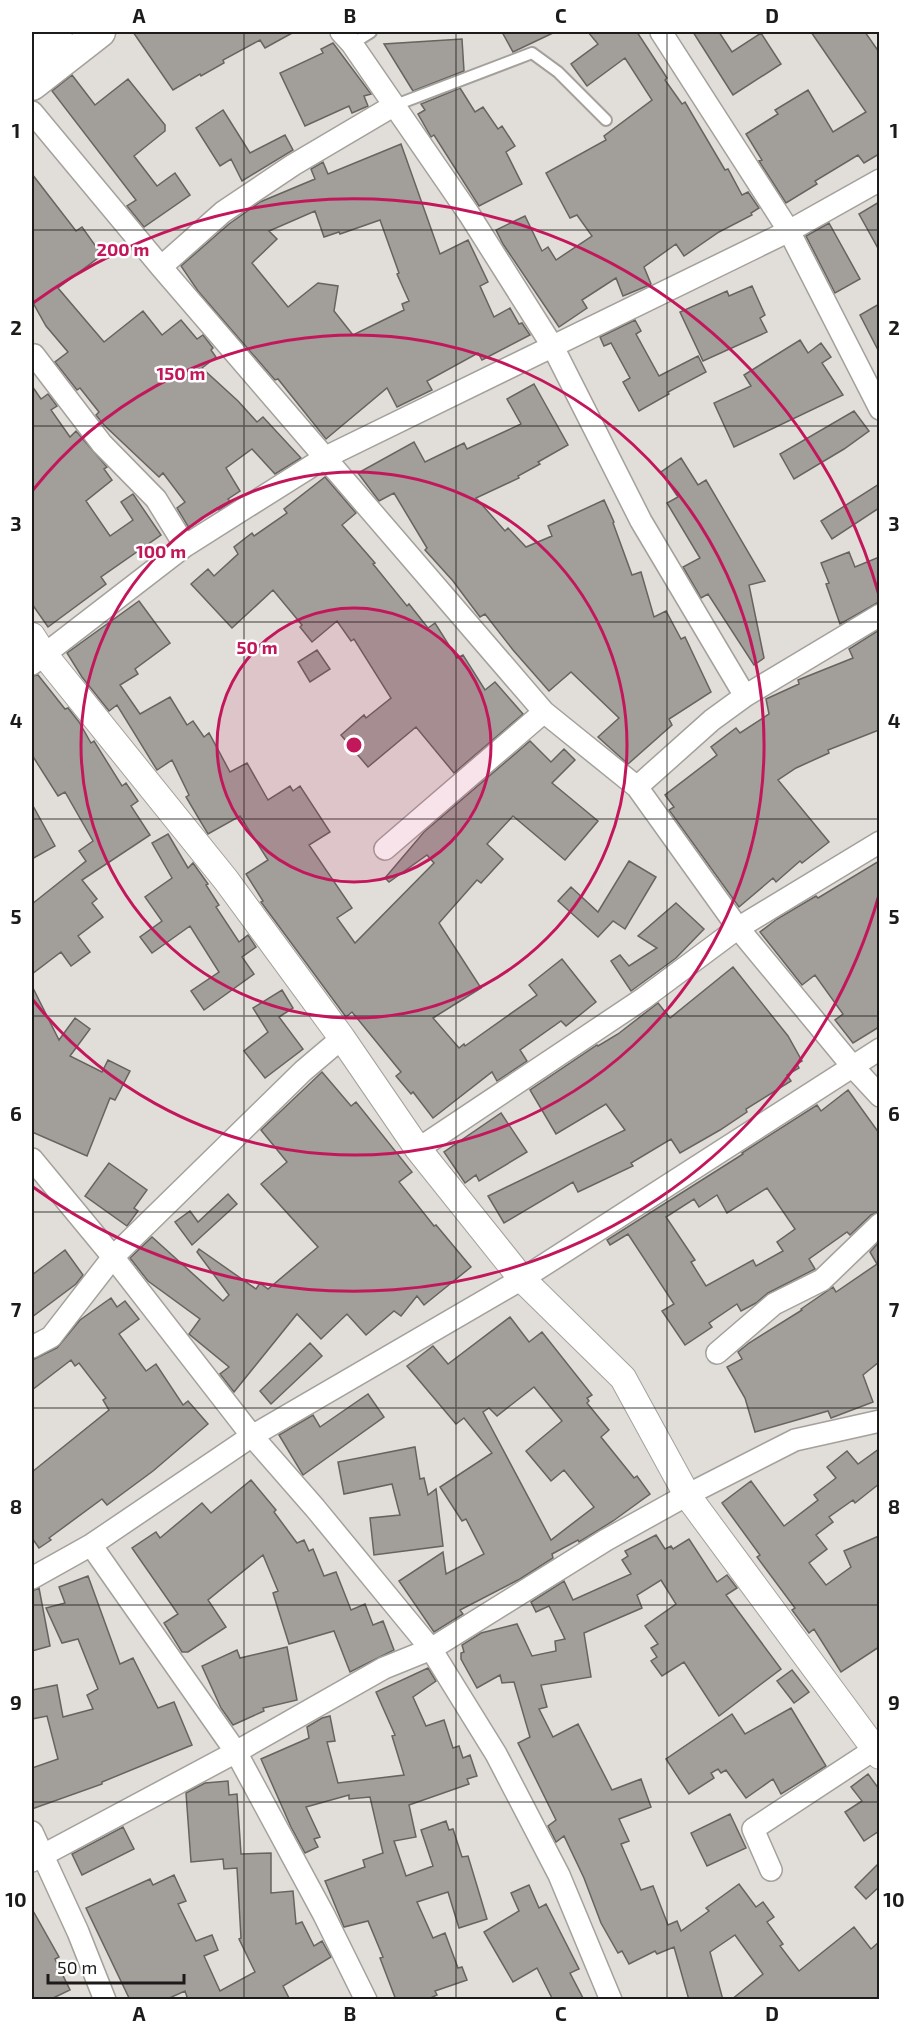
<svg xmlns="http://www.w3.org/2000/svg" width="911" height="2031" viewBox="0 0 911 2031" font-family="'Exo 2',sans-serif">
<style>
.building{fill:#a29e9a;stroke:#67635f;stroke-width:1.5;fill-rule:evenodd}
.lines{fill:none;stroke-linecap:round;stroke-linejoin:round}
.service-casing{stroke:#a4a19c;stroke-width:14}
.minor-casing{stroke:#a4a19c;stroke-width:24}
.tertiary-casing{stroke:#a4a19c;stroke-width:28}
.secondary-casing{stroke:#a4a19c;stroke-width:33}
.service{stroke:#fff;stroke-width:10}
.minor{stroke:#fff;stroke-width:21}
.tertiary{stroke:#fff;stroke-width:26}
.secondary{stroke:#fff;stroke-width:30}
.grid{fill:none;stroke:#1c1b19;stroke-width:1.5;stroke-opacity:0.55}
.ring{fill:none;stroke:#c2185b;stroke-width:3}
.centre{fill:#c2185b;stroke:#fff;stroke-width:3}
.ring-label{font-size:18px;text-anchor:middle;font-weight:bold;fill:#c2185b;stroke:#fff;stroke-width:5;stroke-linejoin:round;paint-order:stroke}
.neatline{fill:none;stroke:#1c1b19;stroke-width:2}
.grid-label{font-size:20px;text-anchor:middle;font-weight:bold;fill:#1c1b19}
</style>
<rect width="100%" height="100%" fill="#e1ddd9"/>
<path class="building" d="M133 32H294L265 48 260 40 223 60 224 63 201 76 200 74 173 90Z
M502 32H555L513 52Z
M588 32H637L667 78 665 80 682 104 685 102 725 170 728 169 742 195 748 192 759 208 751 213 752 215 719 232 684 256 676 244 644 267 651 284 647 286 623 296 616 278 582 300 587 308 559 327 503 244 496 230 525 216 542 251 548 247 556 260 592 236 577 215 570 218 546 173 606 140 604 136 652 100 625 58 587 86 571 64 598 44Z
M693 32H719L732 52 761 33 781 64 733 95Z
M811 32H865L879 52V154L864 163 858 155 815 181 817 184 786 203 759 161 762 160 746 134 778 114 775 110 808 90 833 132 866 112Z
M462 39 464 71 413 91 384 44Z
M333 43 371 94 364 96 368 106 352 113 349 106 305 126 280 73 323 53 321 49Z
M72 75 95 105 128 79 165 125V131L134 156 157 186 175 173 190 195 144 227 127 206 136 200 52 91Z
M460 88 475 112 483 107 498 129 502 126 515 146 506 152 522 184 479 206 434 135 431 137 418 114 425 110 421 104Z
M223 110 250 153 285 135 293 150 242 181 231 159 220 166 196 128Z
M401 144 440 254 468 240 488 282 480 286 494 317 510 308 519 324 522 323 530 335 482 360 478 353 427 381 432 390 397 407 387 388 326 439 278 379 275 380 198 291 181 266 229 224 260 202 315 179 311 169 323 162 328 174ZM315 211 324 237 339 232 340 234 380 220 399 273 397 274 409 301 402 304 404 310 353 335 334 311 338 286 318 283 288 307 252 263 277 239 269 231Z
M32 174 76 231 82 227 102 255 58 288 104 342 143 311 162 335 181 320 197 339 203 335 213 348 211 350 216 357 202 368 238 401 257 422 263 417 301 458 275 474 252 449 226 468 240 491 228 499 231 502 219 510 217 508 189 528 177 508 185 502 163 473 159 477 104 425 96 415 99 412 80 388 77 390 55 362 68 352 46 326 32 301Z
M879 202V250L859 214Z
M829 223 860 279 835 293 806 236Z
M752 286 765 315 760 318 767 332 703 361 680 312 727 291 729 296Z
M879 304V352L860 315Z
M635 320 641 331 636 334 659 376 698 356 706 372 668 392 669 394 639 411 623 382 630 378 611 343 604 346 600 337Z
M800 340 808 353 821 343 831 357 822 363 843 395 734 447 714 403 751 386 744 375Z
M534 384 568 445 538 462 540 464 518 476 519 478 476 498 505 531 508 528 526 547 552 536 548 526 604 500 614 522 613 523 632 575 641 572 654 617 666 611 681 639 685 637 711 692 669 719 672 725 628 764 598 737 619 718 571 672 549 691 513 650 485 614 480 617 453 581 425 550 427 548 394 493 379 501 358 473 414 442 425 462 464 443 467 449 521 424 507 399Z
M32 386 41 399 48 394 57 406 51 410 70 437 76 431 107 467 104 469 112 480 86 501 110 536 133 520 121 502 133 494 161 535 101 577 106 584 48 627 32 604Z
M854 411 869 431 844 449 794 479 780 454Z
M681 458 698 485 706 480 765 581 749 585 764 658 754 665 708 594 701 598 683 567 700 558 667 503 678 497 661 472Z
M325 477 356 513 342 525 375 563 373 564 407 606 409 604 428 628 435 623 457 658 463 655 485 690 495 682 523 714 454 773 416 727 368 767 341 735 364 715 366 718 391 698 354 639 351 641 337 621 312 642 300 627 302 625 273 590 232 628 191 584 208 569 214 576 238 554 234 547 252 533 254 536 287 513 284 509Z
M879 484V508L832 539 821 521Z
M849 552 855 567 879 557V602L840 624 826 584 829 583 821 563Z
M139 601 170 643 135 669 138 674 120 685 140 714 170 697 187 725 193 721 204 737 209 733 230 772 247 763 268 800 290 786 293 791 300 786 330 832 309 845 352 908 337 918 355 943 434 863 427 855 389 882 385 878 424 832 530 741 551 762 564 749 575 760 552 783 598 821 565 860 513 816 487 844 503 859 481 883 477 880 439 923 481 988 433 1018 459 1048 464 1044 465 1046 537 995 529 985 562 959 596 1002 566 1026 561 1021 520 1050 527 1061 497 1081 492 1072 433 1118 413 1092 411 1094 396 1076 401 1072 352 1012 346 1017 261 902 263 901 246 874 268 860 240 816 208 834 186 797 189 795 172 760 157 770 117 705 109 711 82 677 67 653Z
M879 630V730L828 750 829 753 796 768 778 780 829 842 802 863 800 861 776 882 773 878 739 907 669 810 674 807 665 795 717 755 711 747 736 728 740 733 769 714 766 699 799 684 798 680 853 658 849 649Z
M317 650 330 669 310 682 298 662Z
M38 675 65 709 68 708 79 722 91 743 94 741 122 786 126 783 138 801 131 806 150 835 82 880 97 899 92 903 103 917 78 936 90 952 71 966 61 952 32 974V904L86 861 79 851 93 841 65 792 58 796 32 755V676Z
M32 804 55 846 32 859Z
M168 834 188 868 193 863 208 884 206 885 219 905 216 907 239 942 248 935 256 947 242 957 254 974 204 1010 191 991 219 972 190 926 152 953 140 937 162 921 145 897 172 878 152 843Z
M629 861 656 877 625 929 613 921 598 937 558 901 571 887 598 912Z
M879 861V1027L853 1043 835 1020 843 1014 815 975 802 985 760 932 777 919 816 896 818 898Z
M676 903 704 929 676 958 631 991 611 961 620 955 629 966 657 948 638 936Z
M733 967 788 1036 802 1061 797 1064 799 1068 787 1075 791 1081 746 1109 747 1112 720 1130 680 1153 671 1139 631 1163 633 1166 578 1192 573 1182 504 1223 488 1196 625 1130 606 1104 556 1134 530 1090 597 1045 598 1046 618 1034 658 1003 670 1018Z
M32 986 59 1040 75 1018 90 1029 70 1056 102 1072 108 1060 130 1071 115 1100 110 1098 87 1156 32 1132Z
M282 990 293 1008 279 1017 303 1049 265 1078 244 1051 268 1032 253 1008Z
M322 1072 351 1106 356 1102 412 1172 399 1182 434 1226 436 1225 471 1267 424 1305 417 1296 401 1316 394 1311 366 1335 347 1314 321 1339 297 1314 234 1392 220 1374 229 1367 189 1334 200 1319 148 1281 130 1258 152 1237 223 1301 229 1295 197 1252 199 1249 256 1289 260 1283 268 1289 318 1247 261 1184 287 1162 261 1130Z
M848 1090 879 1133V1212L871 1215 850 1235 847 1232 809 1259 815 1269 768 1293 756 1303 741 1311 737 1304 709 1323 712 1327 685 1345 662 1311 674 1304 628 1234 610 1245 607 1240 743 1154 742 1153 817 1105 821 1111ZM767 1188 795 1229 777 1242 783 1251 756 1266 753 1260 706 1286 691 1262 695 1260 666 1217 694 1199 699 1207 717 1195 727 1213Z
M501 1113 527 1152 479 1181 476 1175 465 1183 444 1152Z
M109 1163 147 1190 134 1208 138 1211 127 1226 85 1196Z
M228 1194 237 1204 192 1245 175 1222 190 1211 198 1222Z
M879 1242V1362L863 1375 873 1402 831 1418 828 1411 755 1432 745 1398 727 1367 742 1359 738 1352 749 1343 802 1310 801 1309 833 1287 836 1292 877 1264 870 1252Z
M65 1250 83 1275 76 1284 32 1317V1275Z
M111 1298 117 1307 125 1301 139 1319 119 1334 146 1371 156 1364 183 1405 188 1401 208 1424 153 1471 107 1505 102 1499 49 1538 51 1540 39 1548 32 1538V1472L109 1410 103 1400 106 1398 79 1363 75 1366 71 1360 32 1390V1360L57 1348 80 1320Z
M510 1317 529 1342 542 1332 592 1395 587 1398 589 1401 587 1403 609 1430 601 1437 634 1478 637 1476 650 1494 613 1521 579 1542 578 1540 552 1554 553 1558 520 1579 460 1610 463 1614 434 1632 399 1581 443 1552 446 1574 484 1554 466 1519 462 1521 440 1487 492 1453 464 1418 456 1424 407 1366 433 1346 448 1364ZM534 1387 562 1421 526 1451 551 1481 564 1470 594 1507 551 1540 483 1412 489 1408 497 1416Z
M310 1343 322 1356 271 1404 260 1391Z
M368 1394 384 1417 303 1475 279 1435 313 1415 320 1427Z
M415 1447 420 1479 424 1478 428 1495 436 1489 443 1546 374 1555 370 1518 400 1515 392 1484 344 1494 338 1462Z
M879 1449V1484L855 1503 853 1500 829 1517 833 1522 816 1535 827 1549 809 1563 826 1585 851 1567 844 1551 879 1536V1647L841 1672 814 1629 809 1633 792 1610 795 1608 757 1557 760 1555 722 1503 751 1481 784 1526 818 1500 814 1495 836 1478 827 1467 847 1451 858 1464Z
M251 1480 276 1510 274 1512 297 1543 304 1540 309 1551 313 1549 324 1576 336 1572 351 1610 365 1604 373 1625 383 1621 394 1650 350 1672 334 1631 289 1644 273 1593 278 1591 263 1555 208 1600 226 1627 188 1652H182L164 1623 178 1614 132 1548 156 1532 160 1538 202 1503 211 1513Z
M656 1535 665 1549 671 1546 673 1549 689 1539 717 1582 727 1575 737 1588 726 1595 781 1669 719 1716 684 1662 662 1676 651 1661 657 1657 651 1648 658 1644 645 1626 676 1604 661 1580 637 1595 642 1608 584 1633 591 1677 541 1685 547 1707 539 1709 553 1737 578 1724 612 1790 641 1779 651 1807 619 1819 629 1841 621 1844 641 1890 653 1886 668 1925 677 1921 681 1931 709 1911 706 1908 739 1884 756 1907 763 1902 774 1917 767 1922 783 1944 780 1946 799 1971 854 1927 871 1949 879 1942V2000H731L763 1974 735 1935 710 1952 723 2000H689L674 1947 657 1954 655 1951 629 1964 622 1951 618 1953 601 1923 584 1878 564 1836 556 1842 548 1826 556 1820 518 1743 530 1737 514 1682 502 1683 500 1675 477 1688 461 1659V1653L464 1652 462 1645 481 1633 517 1624 532 1656 556 1651 555 1641 565 1639 549 1606 536 1612 531 1602 564 1581 573 1600 631 1574 622 1560 628 1556 625 1551Z
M88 1576 120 1664 133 1658 158 1708 174 1702 192 1745 102 1782V1784L32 1809V1768L58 1759 47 1716 32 1719V1690L57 1685 63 1717 93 1709 87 1695 98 1689 78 1639 62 1643 46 1608 65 1603 59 1587Z
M39 1588 50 1646 32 1651V1591Z
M287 1647 297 1700 263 1708 264 1711 233 1725 221 1708 202 1666 237 1650 240 1658Z
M428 1668 436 1681 413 1697 426 1726 444 1720 453 1748 459 1746 463 1758 470 1755 477 1776 467 1779 469 1784 409 1805 416 1837 394 1841 406 1876 433 1866 421 1830 446 1821 449 1830 453 1829 462 1857 468 1856 487 1919 459 1928 448 1892 417 1902 433 1938 445 1933 458 1968 462 1967 467 1980 435 1991 437 1995 426 2000H396L380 1958 383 1957 368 1921 344 1927 325 1881 365 1867 363 1860 383 1853 370 1797 349 1799V1795L306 1807 320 1837 314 1839 318 1847 305 1853 291 1827 261 1759 309 1738 307 1727 322 1718 330 1716 335 1741 327 1742 338 1783 404 1775 392 1736 395 1735 376 1692Z
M792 1670 809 1692 794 1703 777 1681Z
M791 1708 826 1766 781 1794 773 1779 746 1798 726 1770 721 1773 718 1769 711 1773 714 1778 689 1794 666 1759 732 1714 745 1734Z
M868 1774 879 1789V1831L864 1841 845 1812 862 1801 851 1787Z
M228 1781 229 1795 237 1794 241 1854 271 1853V1893L293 1891 296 1924 302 1922 314 1946 322 1941 331 1957 283 1986 290 2000H188L185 1991 165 2000H130L86 1908 150 1879 153 1885 174 1875 186 1901 178 1904 196 1941 212 1935 218 1950 204 1956 220 1991 255 1972 239 1939 241 1938 237 1868 224 1869 223 1859 191 1862 186 1793 205 1783Z
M730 1814 746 1848 707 1866 691 1833Z
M123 1827 134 1849 82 1875 72 1854Z
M879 1863V1887L866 1899 855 1887Z
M529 1885 539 1908 546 1904 579 1969 570 1973 584 2000H553L537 1968 513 1982 484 1932 519 1911 511 1893Z
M32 1909 59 1957 55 1959 70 1990 49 2000H32Z"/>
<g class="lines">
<defs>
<path id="service" d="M352 44 371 32
M393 106 532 53 558 72 606 120"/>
<path id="minor" d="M341 32 352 44 469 214 553 347 641 521 745 696
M661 32 789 231 880 409
M32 112 161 267 544 712 637 787 738 928 853 1067 880 1096
M161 267 223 212 293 165 393 106
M34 355 102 444 156 499 185 546
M32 664 185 546 326 457 789 231 880 180
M637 787 712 720 745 696 880 615
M385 849 544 712
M418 1149 644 998 738 928 880 842
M32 1159 113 1257 252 1436 315 1508 431 1649 496 1754 559 1875 611 2000
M32 1347 51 1337 113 1257 303 1071 342 1038
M717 1353 774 1304 822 1280 880 1224
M91 1545 236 1752 324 1915 366 2000
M32 1578 91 1545 252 1436 522 1279 880 1049
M32 1832 78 1932 105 2000
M32 1861 236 1752 384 1668 431 1649 606 1540 687 1495 795 1440 880 1421
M771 1870 753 1829 875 1749"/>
<path id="tertiary" d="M32 636 43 653 226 880 342 1038 418 1149 522 1279 623 1378 687 1495 880 1756"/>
<path id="secondary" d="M32 54 57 32
M32 85 100 32"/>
</defs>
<use href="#service" class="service-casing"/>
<use href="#minor" class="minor-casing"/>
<use href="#tertiary" class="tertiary-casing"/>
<use href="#secondary" class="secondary-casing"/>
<use href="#service" class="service"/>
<use href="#minor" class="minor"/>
<use href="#tertiary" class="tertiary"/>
<use href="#secondary" class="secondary"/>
</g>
<path class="grid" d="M244 32V2000M456 32V2000M667 32V2000M32 230H880M32 426H880M32 622H880M32 819H880M32 1016H880M32 1212H880M32 1408H880M32 1605H880M32 1802H880"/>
<circle cx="354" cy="745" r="137" fill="#c2185b" fill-opacity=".12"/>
<g class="ring">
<circle cx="354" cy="745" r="137"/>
<circle cx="354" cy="745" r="273"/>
<path d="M33 490A410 410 0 1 1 33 1000"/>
<path d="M879 895A546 546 0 0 1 33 1187M33 303A546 546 0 0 1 879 595"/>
</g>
<circle cx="354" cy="745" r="9" class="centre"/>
<g class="ring-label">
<text x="123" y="256">200 m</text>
<text x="181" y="380">150 m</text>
<text x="161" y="558">100 m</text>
<text x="257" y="654">50 m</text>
</g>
<rect width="911" height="2031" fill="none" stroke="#ffffff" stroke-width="66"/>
<path d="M48 1974v9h136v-9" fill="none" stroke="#1c1b19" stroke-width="3"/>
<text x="57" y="1974" font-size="18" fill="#1c1b19" stroke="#ffffff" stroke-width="4.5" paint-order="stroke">50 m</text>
<rect x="33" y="33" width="845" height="1965" class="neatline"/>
<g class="grid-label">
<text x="139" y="23">A</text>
<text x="350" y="23">B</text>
<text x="561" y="23">C</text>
<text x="772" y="23">D</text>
<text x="16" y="138">1</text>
<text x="894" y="138">1</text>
<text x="16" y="335">2</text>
<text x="894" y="335">2</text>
<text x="16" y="531">3</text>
<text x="894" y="531">3</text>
<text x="16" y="728">4</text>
<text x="894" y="728">4</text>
<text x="16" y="924">5</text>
<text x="894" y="924">5</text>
<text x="16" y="1121">6</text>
<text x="894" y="1121">6</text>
<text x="16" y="1317">7</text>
<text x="894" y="1317">7</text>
<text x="16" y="1514">8</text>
<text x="894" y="1514">8</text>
<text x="16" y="1710">9</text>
<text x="894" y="1710">9</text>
<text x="16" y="1907">10</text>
<text x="894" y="1907">10</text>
<text x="139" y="2021">A</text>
<text x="350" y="2021">B</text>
<text x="561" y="2021">C</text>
<text x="772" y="2021">D</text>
</g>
</svg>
